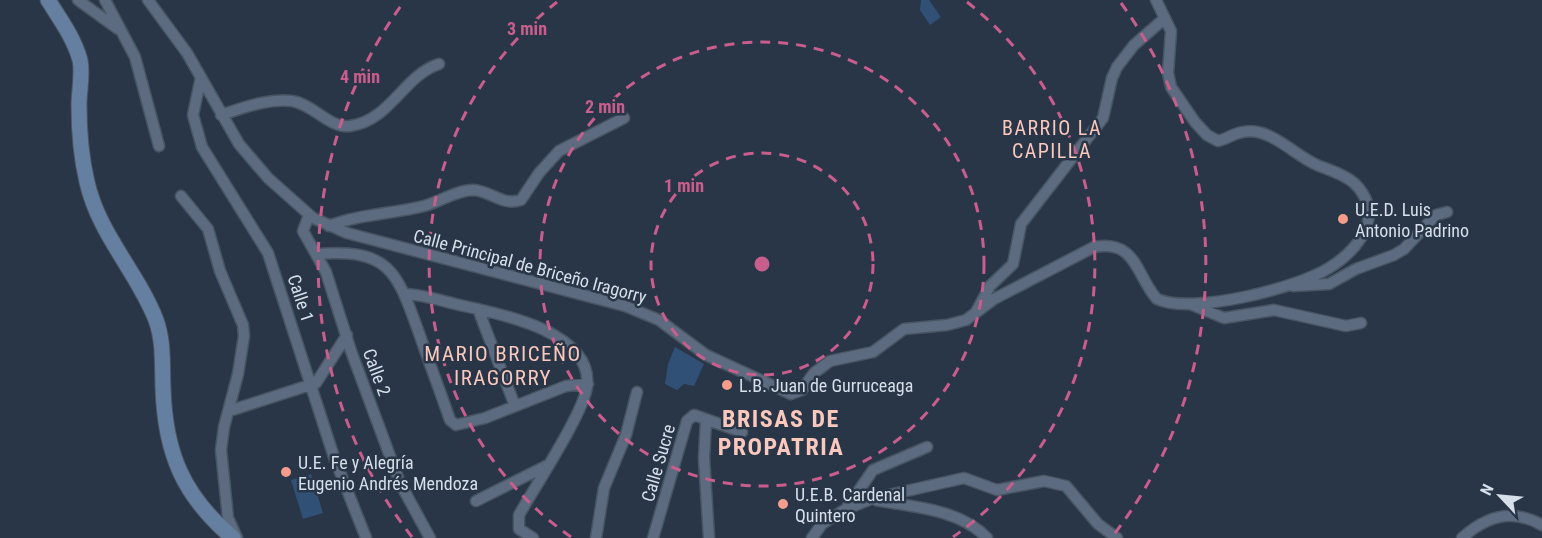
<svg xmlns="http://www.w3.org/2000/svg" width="1542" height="538" viewBox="0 0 1542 538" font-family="'Roboto Condensed',sans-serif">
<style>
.green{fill:#315076}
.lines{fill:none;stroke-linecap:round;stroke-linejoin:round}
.minor-casing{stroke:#485462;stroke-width:13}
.secondary-casing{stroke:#485462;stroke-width:17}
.minor{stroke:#5c6b7f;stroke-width:10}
.secondary{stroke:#657fa0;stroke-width:15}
.ring{fill:none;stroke:#c95e8d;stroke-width:3;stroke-dasharray:10 8}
.poi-dot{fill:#f49d8b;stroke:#293648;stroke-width:2}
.labels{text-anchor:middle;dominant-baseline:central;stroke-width:5;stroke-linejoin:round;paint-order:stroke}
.poi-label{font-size:18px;fill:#d6dfea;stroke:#293648;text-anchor:start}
.street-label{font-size:18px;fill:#d6dfea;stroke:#293648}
.neighbourhood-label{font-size:20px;letter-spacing:1.5px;fill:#fbc8bd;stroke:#293648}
.quarter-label{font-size:21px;letter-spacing:1.5px;fill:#fbc8bd;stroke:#293648}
.district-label{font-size:24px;font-weight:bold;letter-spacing:1.5px;fill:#fbc8bd;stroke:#293648}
.centre{fill:#c95e8d;stroke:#293648;stroke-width:3}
.ring-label{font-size:18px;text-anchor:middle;font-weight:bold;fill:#c95e8d;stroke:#293648;stroke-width:5;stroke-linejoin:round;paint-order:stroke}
</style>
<rect width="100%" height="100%" fill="#293648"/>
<path class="green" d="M921 0H929L941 17 930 25 920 10Z
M675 347 704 364 694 386 684 384 677 390 665 384 668 364Z
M311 474 323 513 303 519 291 480Z"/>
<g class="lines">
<defs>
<path id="minor" d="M78 0 118 29
M105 0 135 57 159 146
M148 0 187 53 239 144 268 178 313 218 347 233 625 306 659 320 706 355 791 394 802 390 814 373 830 361 873 352 904 329 947 325 966 320 994 299 1094 247C1137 239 1136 276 1157 299 1192 315 1297 288 1329 268 1347 257 1368 237 1369 215 1370 204 1362 190 1354 183 1344 174 1329 170 1317 165 1294 155 1269 126 1243 132 1234 133 1227 139 1218 141L1207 135 1195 122 1171 87 1168 73 1171 31 1156 0
M201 77 193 115 202 147 268 253 334 457 366 538
M221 115C243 108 268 98 292 101 313 104 330 129 350 126 390 121 404 75 439 64
M181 196 208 229 220 271 243 325 244 336 238 374 224 427 221 450 228 518 237 538
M309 215 303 231 326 272 351 351 400 483 430 538
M329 226C359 214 392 214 424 206 439 202 457 190 473 190 492 191 501 206 521 200L539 173 559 151 624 118
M317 254C390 248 397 272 419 333 429 362 440 391 450 420L456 425 485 418 566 386 588 384
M1293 286 1329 284 1356 269 1394 255 1404 249 1436 215 1447 212
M406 294C427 295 444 302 464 306 501 314 593 332 587 386 585 411 534 488 519 515V529L533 538
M1190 304 1224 318 1274 310 1346 326 1361 323
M478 309 515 406
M976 312 990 286 1013 264 1021 224 1103 118 1112 78 1117 67 1134 45 1165 18
M229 411 316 383 347 335
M706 420 704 458 709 538
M876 500C913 507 960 509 987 538
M476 501 546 466
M846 509 873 470 927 447
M596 538 604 488 626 435 637 392
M653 538 687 421 694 415 742 432
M812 538 822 524 846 509 871 499 964 478 997 490 1044 481 1066 486 1098 524 1117 538
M1462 538C1486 516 1512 508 1542 525"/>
<path id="secondary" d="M48 0C60 19 74 38 80 60 83 74 79 91 79 105 79 132 81 157 87 182 99 235 137 271 156 320 164 342 162 365 163 388 165 453 183 496 233 538"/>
</defs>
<use href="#minor" class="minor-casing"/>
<use href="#secondary" class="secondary-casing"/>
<use href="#minor" class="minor"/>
<use href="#secondary" class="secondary"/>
</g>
<g class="ring">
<circle cx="762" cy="264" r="111"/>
<circle cx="762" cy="264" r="222"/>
<path d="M571 537A333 333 0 0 1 557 2M967 2A333 333 0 0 1 953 537"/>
<path d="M412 537A444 444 0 0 1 403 3M1121 3A444 444 0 0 1 1112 537"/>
</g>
<g class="poi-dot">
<circle cx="1343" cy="219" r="6"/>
<circle cx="727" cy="385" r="6"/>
<circle cx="286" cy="472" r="6"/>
<circle cx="783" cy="504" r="6"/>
</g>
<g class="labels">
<g class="poi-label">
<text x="1355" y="209">U.E.D. Luis<tspan x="1355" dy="21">Antonio Padrino</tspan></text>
<text x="739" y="385">L.B. Juan de Gurruceaga</text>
<text x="298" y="462">U.E. Fe y Alegría<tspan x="298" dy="21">Eugenio Andrés Mendoza</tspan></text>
<text x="795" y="494">U.E.B. Cardenal<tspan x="795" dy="21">Quintero</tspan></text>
</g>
<g class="street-label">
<text transform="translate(530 266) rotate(15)">Calle Principal de Briceño Iragorry</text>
<text transform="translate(301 298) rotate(72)">Calle 1</text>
<text transform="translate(377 372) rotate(70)">Calle 2</text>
<text transform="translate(658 463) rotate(-74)">Calle Sucre</text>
</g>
<g class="neighbourhood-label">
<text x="1052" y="128">BARRIO LA<tspan x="1052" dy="23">CAPILLA</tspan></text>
</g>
<g class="quarter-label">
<text x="503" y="354">MARIO BRICEÑO<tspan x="503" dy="24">IRAGORRY</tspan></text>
</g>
<g class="district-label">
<text x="781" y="419">BRISAS DE<tspan x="781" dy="28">PROPATRIA</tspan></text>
</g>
</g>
<circle cx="762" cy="264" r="9" class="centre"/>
<g class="ring-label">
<text x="527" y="35">3 min</text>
<text x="360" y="83">4 min</text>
<text x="605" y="113">2 min</text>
<text x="684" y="192">1 min</text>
</g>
<g transform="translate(1500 496) rotate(296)" stroke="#293648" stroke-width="4.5" paint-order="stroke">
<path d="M0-4.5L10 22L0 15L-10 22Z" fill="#d6dfea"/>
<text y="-9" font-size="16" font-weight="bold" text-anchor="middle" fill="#d6dfea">N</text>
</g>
</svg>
